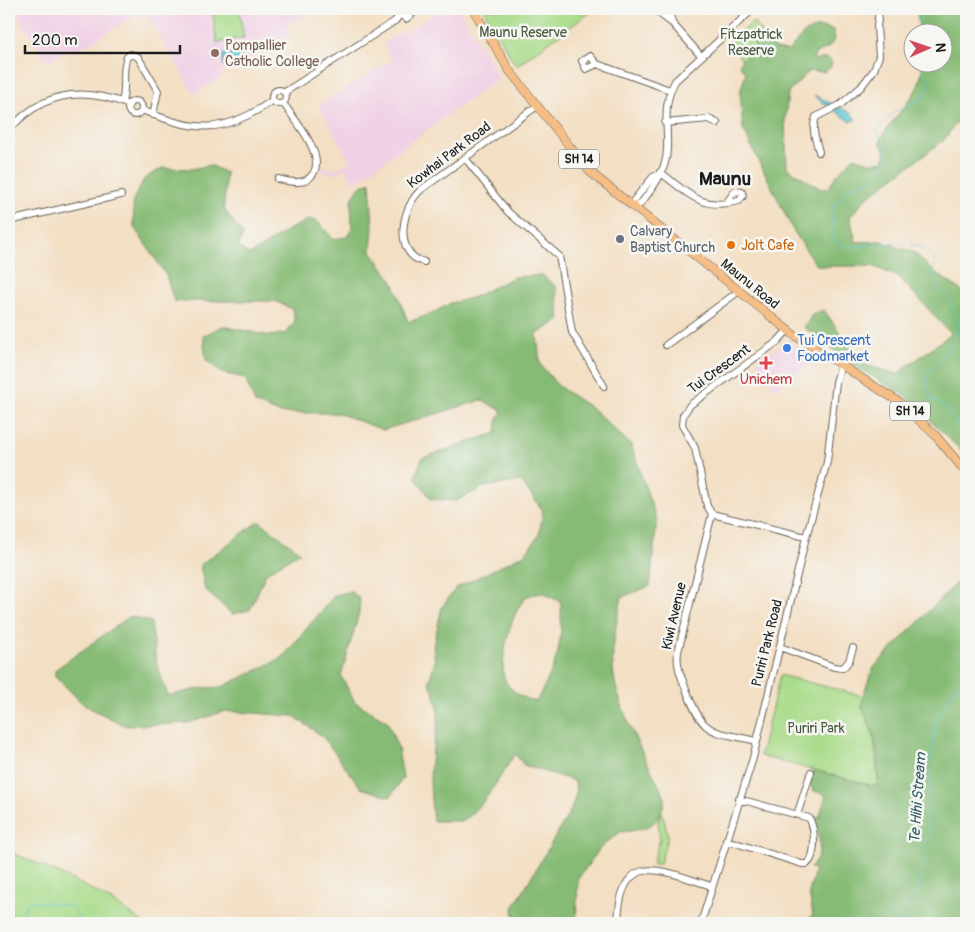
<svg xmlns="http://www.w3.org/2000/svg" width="975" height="932" viewBox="0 0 975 932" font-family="Pangolin,sans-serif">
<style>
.built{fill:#f0d0e5}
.green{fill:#a9db89;stroke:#627c52}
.forest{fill:#86bb75;stroke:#516c48;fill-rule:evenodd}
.water{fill:#58c4d2;stroke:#3a7077}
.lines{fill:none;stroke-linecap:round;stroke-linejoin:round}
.stream{stroke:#58c4d2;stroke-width:1}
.minor-casing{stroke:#676056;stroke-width:8}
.major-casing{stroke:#676056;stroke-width:9}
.minor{stroke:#fff;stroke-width:6}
.major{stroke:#f6be87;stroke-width:8}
.education-dot{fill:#8d6e63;stroke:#f6f6f2;stroke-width:2}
.worship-dot{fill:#6b7280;stroke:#f6f6f2;stroke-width:2}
.food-dot{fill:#e8710a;stroke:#f6f6f2;stroke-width:2}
.shop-dot{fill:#3f7fe0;stroke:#f6f6f2;stroke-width:2}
.health-dot{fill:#e0444e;stroke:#f6f6f2;stroke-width:2}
.labels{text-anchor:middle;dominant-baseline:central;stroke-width:5;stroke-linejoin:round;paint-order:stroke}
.shield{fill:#f6f6f2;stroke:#5d5d5c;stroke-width:1}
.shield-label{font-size:12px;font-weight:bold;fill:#1c1c1c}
.park-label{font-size:14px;fill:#46553d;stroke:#f6f6f2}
.education-label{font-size:14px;fill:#785e54;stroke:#f6f6f2;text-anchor:start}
.street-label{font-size:14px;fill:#1c1c1c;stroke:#f6f6f2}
.worship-label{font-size:14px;fill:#5b616d;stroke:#f6f6f2;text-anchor:start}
.food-label{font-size:14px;fill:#c56008;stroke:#f6f6f2;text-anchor:start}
.shop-label{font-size:14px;fill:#366cbe;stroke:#f6f6f2;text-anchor:start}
.health-label{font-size:14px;fill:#be3a42;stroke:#f6f6f2}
.water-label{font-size:15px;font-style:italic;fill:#345f65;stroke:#f6f6f2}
.district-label{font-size:19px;font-weight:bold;fill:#1c1c1c;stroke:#f6f6f2}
</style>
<rect width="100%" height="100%" fill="#f6f6f2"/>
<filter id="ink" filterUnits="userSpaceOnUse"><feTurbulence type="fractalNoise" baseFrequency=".02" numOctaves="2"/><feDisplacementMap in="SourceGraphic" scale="10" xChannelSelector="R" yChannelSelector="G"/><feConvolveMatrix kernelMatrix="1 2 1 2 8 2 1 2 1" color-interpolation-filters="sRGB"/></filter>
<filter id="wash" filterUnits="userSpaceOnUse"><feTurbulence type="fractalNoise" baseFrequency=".0096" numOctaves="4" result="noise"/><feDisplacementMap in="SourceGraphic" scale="20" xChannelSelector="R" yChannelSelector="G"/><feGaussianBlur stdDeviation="1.12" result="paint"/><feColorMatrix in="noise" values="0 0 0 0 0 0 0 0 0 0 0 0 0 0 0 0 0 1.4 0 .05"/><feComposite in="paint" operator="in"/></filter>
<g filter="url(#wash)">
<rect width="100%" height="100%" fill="#f3dfc3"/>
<path class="built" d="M15 9H316L286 25 291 34 248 61V65L221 71 222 77 194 94 149 18 138 14 72 54 68 50 47 63Z
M441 9H459L499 78 354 183 345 168 335 174 321 172V168L337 169 350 161 318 105 393 60 383 43 397 34 408 31Z
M789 339 812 363 774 389 756 362Z"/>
<path class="green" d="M212 9H239L244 38 217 43Z
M483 9H595L516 66Z
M753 22 775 49 749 69 728 43Z
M780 675 863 696 862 707 874 736 878 784 873 786 760 756Z
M662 812 668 835 660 864H652L660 839 658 821Z
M9 851C55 872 103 891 143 923H14L9 907Z"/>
<path class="forest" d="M916 9H966V93L960 117 944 140 866 198 850 217 856 242 881 241 915 253 933 271 966 294V455L905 396 855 366 804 327 813 314 824 310 861 364 897 374 951 334 900 278 873 266H821L815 264 793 230 743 129 740 92 746 73 739 65 742 59 756 52 754 42 756 38 762 35 775 49 788 51C803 35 809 22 833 30L835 39 828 48 816 53 813 60 827 58 832 62 831 67 824 72 809 71 788 93 785 121 787 168 821 189H828L836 176 854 157 872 163 883 161 886 153 880 142C892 114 924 96 922 63L942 62V32H920Z
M210 165 226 173 224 209 243 235 238 247 250 255 286 231 310 219 319 223 333 239 347 237 352 228 351 201 359 187 370 182 373 227 371 251 393 282 408 322 431 314 451 303 472 298 514 277 542 275 556 287 560 320 537 334 540 364 558 386 594 410 631 445 657 521 650 586 622 597C617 621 611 644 613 669 616 707 648 763 665 798 660 826 647 830 620 832L601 847 578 879 576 923H515L513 908 571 810 576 794 575 781 524 765 515 754 485 800 464 821H433C431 801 429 781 431 762 435 728 446 715 429 682L435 661 433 646 442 607 456 588 525 554 539 535 543 511 521 481 484 487 456 501 431 499 415 477 422 458 496 433 497 421 502 411 482 400 383 430 338 413H279L255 403 245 378 222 373 206 360 203 336 222 326 271 336 287 333 295 321 292 309 275 301H174L166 275 134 227 133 200 144 179 162 168 192 169ZM543 593 561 602C562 649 558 661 536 702 525 699 510 692 505 680 498 664 512 606 528 596 532 594 539 594 543 593Z
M259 521 300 552 266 573 250 610 232 614 205 590 200 565Z
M966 573V923H804L813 915 809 893 815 870 810 868C826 852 818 837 815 817L819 818 826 795 812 790 813 787 810 786 814 770 873 786 878 784V760L874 736 862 707 863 696 873 668Z
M350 591 360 599 359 613 341 676 355 702 387 721 398 748 403 778 390 797 361 788 323 737 294 716 225 711 189 723 126 726 84 705 55 676V670L130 616 151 622 156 661 168 696 202 688 222 687 282 658 334 596Z"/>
<path class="water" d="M241 51 243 63 224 66 222 55Z
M814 95 851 113 856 120 850 121C843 116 817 100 814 95Z"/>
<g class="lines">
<path class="stream" d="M919 9 918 18 923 32
M923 62 922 72 931 82 925 97 895 112 876 129 887 152 885 161 872 178 847 188 833 209 832 238 844 247 898 243 921 246 935 258C935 265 933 275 935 281 937 288 946 293 949 300 968 335 953 348 928 372L927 389 931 399 945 407 966 436
M9 921 16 922 23 919 24 907 31 901 71 906 82 923
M895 923 917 895 930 821 929 770 936 722 952 692 966 676"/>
</g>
</g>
<g filter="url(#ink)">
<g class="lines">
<defs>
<path id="minor" d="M403 9 401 15 406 19 418 9
M661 9 660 14 672 23 701 56
M669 9 672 23
M597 64 586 69 582 61 590 56 597 64 670 90
M272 97a7 7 0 1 1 14 0a7 7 0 1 1-14 0Z
M285 92 395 21 401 13
M128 108a7 7 0 1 1 14 0a7 7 0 1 1-14 0Z
M122 102C127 86 121 70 127 57L131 54 138 57 158 91 153 115
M142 110C195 132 224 135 273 100
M665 123 709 119 717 123
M9 130C42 92 83 86 129 105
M819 152C816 140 811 129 816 117L840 105 861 87 874 70 879 56 877 27 879 9
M465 158 508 212 559 256 572 332 604 386
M660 172C689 194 701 211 739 201L743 196 742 192 735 191 727 202
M278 179C290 182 305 186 313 174 326 155 294 119 283 103
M630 205 653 177 659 174
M636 209C650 192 667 172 667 149 668 123 662 106 675 81L753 9
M9 221 121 195
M424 262C392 254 402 205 422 189L537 106
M788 330 777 342 690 405 683 415 682 425 695 448 707 506 712 514 806 537
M666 345 739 291
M712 514 678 652C676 665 681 677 686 689 704 737 710 730 757 741
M780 647 834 667 843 668 849 661 853 648
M797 815 811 772
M726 840 802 864H807C817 856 815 828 809 818L739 799
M618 923C620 848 661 870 711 886
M701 923 753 758 806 537 827 462 836 382 841 365"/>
<path id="major" d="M473 9 509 70 590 172 794 335 899 402 935 435 966 472"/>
</defs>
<use href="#minor" class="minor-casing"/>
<use href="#major" class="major-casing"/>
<use href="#minor" class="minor"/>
<use href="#major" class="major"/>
</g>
</g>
<circle class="education-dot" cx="215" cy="53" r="5"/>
<circle class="worship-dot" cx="620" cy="239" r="5"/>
<circle class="food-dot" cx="731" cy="245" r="5"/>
<circle class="shop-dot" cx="787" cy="348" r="5"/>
<path class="health-dot" d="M763.5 355.5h5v5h5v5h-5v5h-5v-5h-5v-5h5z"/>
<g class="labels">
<g class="shield">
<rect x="559" y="149.5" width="40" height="19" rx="4"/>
<rect x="890" y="401.5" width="40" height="19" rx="4"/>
</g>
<g class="shield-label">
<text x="579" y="159">SH 14</text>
<text x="910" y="411">SH 14</text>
</g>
<g class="park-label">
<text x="523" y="32">Maunu Reserve</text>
<text x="751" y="34">Fitzpatrick<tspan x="751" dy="16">Reserve</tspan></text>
<text x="816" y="728">Puriri Park</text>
</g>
<g class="education-label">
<text x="225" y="45">Pompallier<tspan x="225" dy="16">Catholic College</tspan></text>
</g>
<g class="street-label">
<text transform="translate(449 155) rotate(-37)">Kowhai Park Road</text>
<text transform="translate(750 284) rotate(39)">Maunu Road</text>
<text transform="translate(719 369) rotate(-36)">Tui Crescent</text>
<text transform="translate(674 616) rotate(-77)">Kiwi Avenue</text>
<text transform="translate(767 643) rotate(-76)">Puriri Park Road</text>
</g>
<g class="worship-label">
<text x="630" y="231">Calvary<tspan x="630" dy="16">Baptist Church</tspan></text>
</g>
<g class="food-label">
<text x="741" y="245">Jolt Cafe</text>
</g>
<g class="shop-label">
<text x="797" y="340">Tui Crescent<tspan x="797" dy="16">Foodmarket</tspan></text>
</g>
<g class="health-label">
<text x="766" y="379">Unichem</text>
</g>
<g class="water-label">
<text transform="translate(918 798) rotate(-86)">Te Hihi Stream</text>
</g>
<g class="district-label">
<text x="725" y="179">Maunu</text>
</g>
</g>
<rect width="975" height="932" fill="none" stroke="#f6f6f2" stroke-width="30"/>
<g transform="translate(928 48) rotate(88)"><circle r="24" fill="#f6f6f2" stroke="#9f9f9c"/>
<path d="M0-4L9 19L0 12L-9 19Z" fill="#d1495b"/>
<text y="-8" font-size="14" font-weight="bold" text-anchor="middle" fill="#1c1c1c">N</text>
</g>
<path d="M25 45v8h155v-8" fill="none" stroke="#1c1c1c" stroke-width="2.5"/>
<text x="32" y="45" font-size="15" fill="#1c1c1c" stroke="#f6f6f2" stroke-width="4" paint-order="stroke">200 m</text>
</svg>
